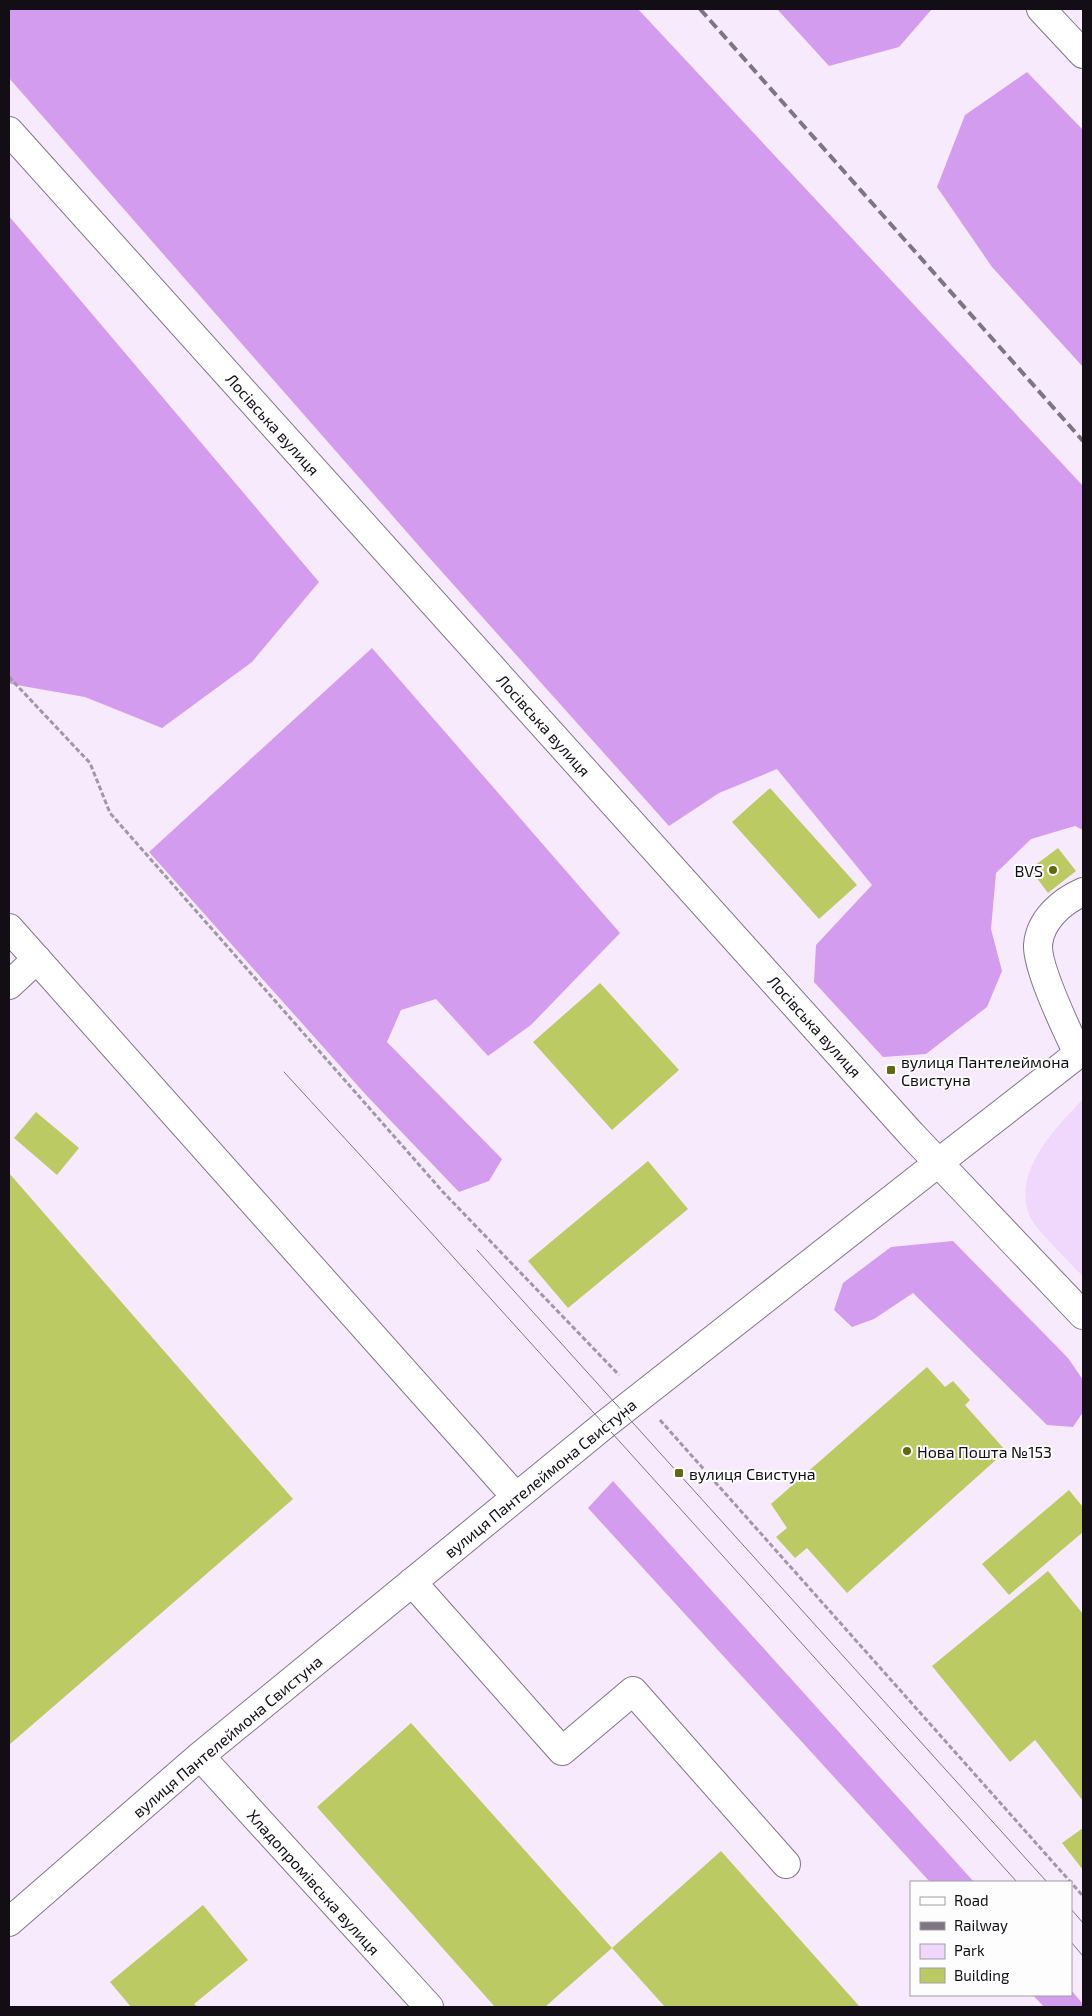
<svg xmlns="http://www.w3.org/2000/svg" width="1092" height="2016" viewBox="0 0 1092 2016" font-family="'Exo 2',sans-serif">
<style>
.green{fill:#efd8fb}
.forest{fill:#d49cef}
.building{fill:#bcca64}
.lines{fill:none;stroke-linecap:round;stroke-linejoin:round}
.minor-casing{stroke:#83748a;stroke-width:30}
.major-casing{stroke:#83748a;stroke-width:30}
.path{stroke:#a197a5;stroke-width:3;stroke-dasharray:5 2.5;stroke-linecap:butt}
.minor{stroke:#fff;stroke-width:28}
.major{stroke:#fff;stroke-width:28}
.tram{stroke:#7e7582;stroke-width:1}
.rail{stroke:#7e7582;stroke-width:4;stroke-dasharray:10 5;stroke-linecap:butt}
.poi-dot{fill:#616a0f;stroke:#fdfdfd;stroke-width:2}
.labels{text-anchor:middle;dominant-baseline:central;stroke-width:4;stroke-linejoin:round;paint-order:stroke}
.street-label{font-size:16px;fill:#130e16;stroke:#fdfdfd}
.poi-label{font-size:16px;fill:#130e16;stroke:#fdfdfd;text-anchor:start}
</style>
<rect width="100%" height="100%" fill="#f7eafd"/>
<path class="green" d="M1083 1099V1277C1073 1265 1034 1228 1030 1217 1011 1172 1055 1129 1083 1099Z"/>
<path class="forest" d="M9 9H638L1083 486V830L1075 826 1031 839 996 873 991 929 1002 971 987 1007 926 1054 883 1057 814 982 816 945 872 885 777 769 719 793 669 826 426 554 9 78Z
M777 9H932L899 47 829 66Z
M1027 72 1083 130V367L992 267 937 187 965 115Z
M9 216 319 582 252 662 162 728 85 697 11 684 9 682Z
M372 648 620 933 531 1025 488 1056 436 999 401 1010 387 1042 502 1159 489 1181 459 1192 367 1096 149 852Z
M953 1241 1068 1358 1083 1380V1412L1073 1427 1047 1425 913 1293 874 1319 852 1327 834 1310 843 1283 891 1247Z
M613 1481 974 1882H930L588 1508Z
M1071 1990 1083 2004V2007H1044L1033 1995H1071Z"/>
<path class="building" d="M770 788 857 885 819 919 732 822Z
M1058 848 1076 871 1048 893 1030 869Z
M600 983 679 1070 612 1130 533 1042Z
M36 1112 79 1148 57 1175 14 1138Z
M648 1161 688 1209 568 1308 528 1261Z
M9 1173 293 1499 9 1745Z
M927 1367 945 1387 953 1381 970 1400 965 1405 1006 1451 847 1593 807 1548 795 1558 776 1537 787 1528 771 1504Z
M1069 1490 1083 1507V1532L1009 1595 982 1564Z
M1048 1571 1083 1614V1801L1035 1740 1010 1762 932 1666Z
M411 1723 612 1948 545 2007H495L317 1807Z
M1083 1828V1870L1062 1843Z
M721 1851 860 2007H665L612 1948Z
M203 1905 248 1960 194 2004 198 2007H131L110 1982Z"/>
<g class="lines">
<defs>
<path id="minor" d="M9 928 516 1497
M9 985 37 959
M1078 1054C1067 1030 1037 969 1038 945 1040 920 1062 901 1083 892
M412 1582 562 1751 633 1691 786 1864
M200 1756 429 2007
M9 1922 200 1756 603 1426 938 1163"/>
<path id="major" d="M1041 9 1083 54
M9 131 912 1135 1083 1315
M938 1163 1083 1050"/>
</defs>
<use href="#minor" class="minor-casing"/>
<use href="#major" class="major-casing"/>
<path class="path" d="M9 677 90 763 110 813 443 1192 619 1375
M660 1420 1083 1896"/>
<use href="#minor" class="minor"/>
<use href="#major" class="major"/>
<path class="tram" d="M284 1072 427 1228 1017 1882
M477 1250 1047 1882
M1071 1909 1083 1923
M1071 1942 1083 1956"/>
<path class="rail" d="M700 9 1083 441"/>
</g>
<g class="poi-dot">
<circle cx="1053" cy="870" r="5"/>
<rect x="886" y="1065" width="10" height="10" rx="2.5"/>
<circle cx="907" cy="1451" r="5"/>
<rect x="674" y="1468" width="10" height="10" rx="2.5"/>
</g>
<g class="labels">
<g class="street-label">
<text transform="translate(273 424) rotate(48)">Лосівська вулиця</text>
<text transform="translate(544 725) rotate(48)">Лосівська вулиця</text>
<text transform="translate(815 1026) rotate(48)">Лосівська вулиця</text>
<text transform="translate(540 1478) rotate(-39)">вулиця Пантелеймона Свистуна</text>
<text transform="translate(227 1736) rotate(-40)">вулиця Пантелеймона Свистуна</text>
<text transform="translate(314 1882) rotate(48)">Хладопромівська вулиця</text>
</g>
<g class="poi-label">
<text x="1043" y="870" text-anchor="end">BVS</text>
<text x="901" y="1061">вулиця Пантелеймона<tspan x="901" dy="18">Свистуна</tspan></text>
<text x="917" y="1451">Нова Пошта №153</text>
<text x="689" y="1473">вулиця Свистуна</text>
</g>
</g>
<rect width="1092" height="2016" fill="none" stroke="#130e16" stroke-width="20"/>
<rect x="910" y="1881" width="162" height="115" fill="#fdfdfd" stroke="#9f9da1"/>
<rect x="920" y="1897" width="25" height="8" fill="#ffffff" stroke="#9f9da1"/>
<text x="954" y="1906" font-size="15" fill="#130e16">Road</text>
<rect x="920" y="1922" width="25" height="8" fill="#7e7582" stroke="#9f9da1"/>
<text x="954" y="1931" font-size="15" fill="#130e16">Railway</text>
<rect x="920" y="1944" width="25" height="15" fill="#efd8fb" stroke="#9f9da1"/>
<text x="954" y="1956" font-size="15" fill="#130e16">Park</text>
<rect x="920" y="1968" width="25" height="15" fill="#bcca64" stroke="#9f9da1"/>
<text x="954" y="1981" font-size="15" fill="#130e16">Building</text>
</svg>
